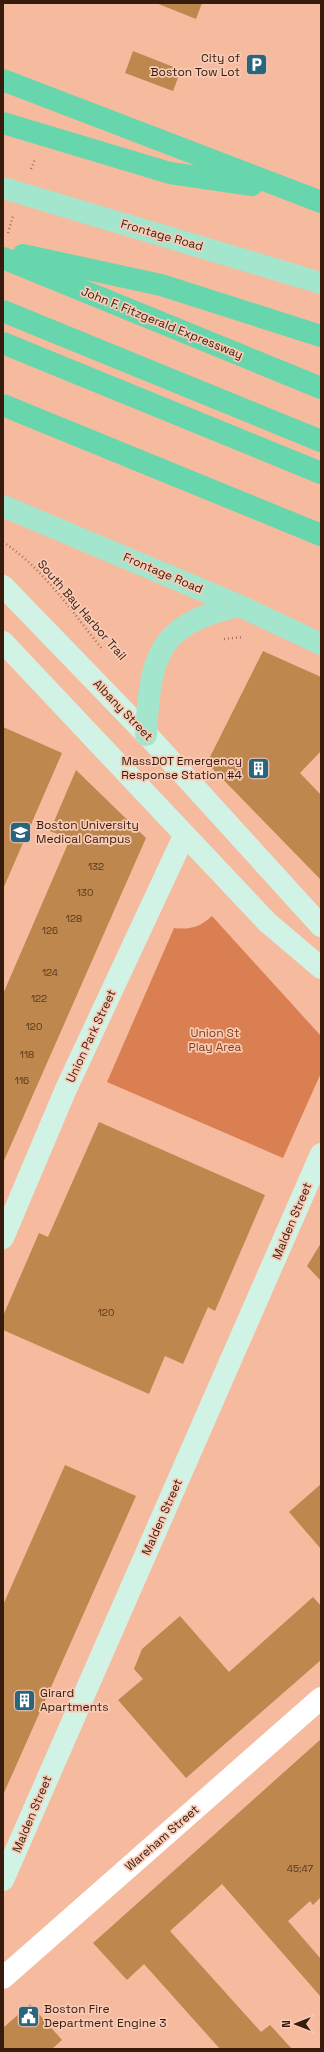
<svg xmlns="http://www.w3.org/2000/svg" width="324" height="2052" viewBox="0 0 324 2052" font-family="'Space Grotesk',sans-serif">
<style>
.green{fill:#da7f51}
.building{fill:#bd874d}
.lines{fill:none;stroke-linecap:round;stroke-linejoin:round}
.path{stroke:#a1735d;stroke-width:2.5;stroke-dasharray:1 3;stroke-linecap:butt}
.street{stroke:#fff;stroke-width:22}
.secondary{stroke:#d1f3e6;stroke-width:22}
.primary{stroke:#a4e6cd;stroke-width:22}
.highway{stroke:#67d6ac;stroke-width:22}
.labels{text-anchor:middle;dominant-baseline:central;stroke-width:3.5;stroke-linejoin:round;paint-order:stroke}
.number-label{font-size:10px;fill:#58361d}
.poi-label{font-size:12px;fill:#371b0d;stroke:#f9cbb6;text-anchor:start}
.street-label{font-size:12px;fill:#371b0d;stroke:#f9cbb6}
.park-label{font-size:12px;fill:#803c17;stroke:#f9cbb6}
</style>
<rect width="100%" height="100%" fill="#f6ba9e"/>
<path class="green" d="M212 916 321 1036V1073L283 1158 107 1082 174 928C190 930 200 927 212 916Z"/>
<path class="building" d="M156 3H202L196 19Z
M133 51 181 70 173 91 125 73Z
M263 651 321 677V751L300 773 321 795V880L207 763Z
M3 727 62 753 3 889Z
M76 770 146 838 3 1163V994L70 839 50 831Z
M99 1122 265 1195 215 1311 208 1307 183 1364 165 1356 149 1394 3 1330V1316L39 1233 48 1237Z
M321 1243V1281L307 1266Z
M65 1465 136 1496 3 1795V1605Z
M321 1484V1549L289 1512Z
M313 1597 321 1606V1660L186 1778 118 1700 143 1679 134 1669 142 1649 180 1616 229 1672Z
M321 1739V1897L313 1905 310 1901 288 1921 321 1959V1997L222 1884 170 1931 261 2032 270 2025 292 2049H220L144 1964 127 1980 93 1943Z
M30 2004 62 2040 52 2049H3V2028Z"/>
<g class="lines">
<path class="path" d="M31 169 35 159
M8 233 13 216
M3 542C45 570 72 612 103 650
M224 639 243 637"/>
<path class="street" d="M3 1978 321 1698"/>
<path class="secondary" d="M3 586 151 739 321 926
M3 642 267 922 321 968
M3 1238 66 1089 184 836
M3 1880 321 1154"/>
<path class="primary" d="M3 188 321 283
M3 506 240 606 321 644
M146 735C150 657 157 623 240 606"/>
<path class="highway" d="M3 80 321 202
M3 123 170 173 252 185
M23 255 161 285 321 336
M3 258 321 388
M3 311 321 441
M3 343 321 473
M3 405 321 535"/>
</g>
<defs>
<symbol id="parking-square" viewBox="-11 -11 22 22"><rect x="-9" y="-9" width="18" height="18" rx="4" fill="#29667d" stroke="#f9cbb6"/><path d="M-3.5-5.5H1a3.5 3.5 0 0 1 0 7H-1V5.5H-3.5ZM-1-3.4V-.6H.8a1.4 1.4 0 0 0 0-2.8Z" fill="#fff"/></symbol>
<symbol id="building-square" viewBox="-11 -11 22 22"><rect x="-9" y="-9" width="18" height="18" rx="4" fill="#29667d" stroke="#f9cbb6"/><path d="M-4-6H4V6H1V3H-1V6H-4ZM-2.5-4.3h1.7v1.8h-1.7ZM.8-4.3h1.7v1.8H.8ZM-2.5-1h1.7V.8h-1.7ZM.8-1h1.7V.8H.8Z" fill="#fff"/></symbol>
<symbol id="university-square" viewBox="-11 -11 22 22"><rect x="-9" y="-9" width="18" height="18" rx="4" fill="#29667d" stroke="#f9cbb6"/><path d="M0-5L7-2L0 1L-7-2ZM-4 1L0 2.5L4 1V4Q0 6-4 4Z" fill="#fff"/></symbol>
<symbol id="civic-square" viewBox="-11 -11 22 22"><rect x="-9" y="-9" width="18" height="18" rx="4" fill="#29667d" stroke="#f9cbb6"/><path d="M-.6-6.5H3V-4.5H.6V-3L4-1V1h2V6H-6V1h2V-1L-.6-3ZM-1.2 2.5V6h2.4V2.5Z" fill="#fff"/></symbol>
</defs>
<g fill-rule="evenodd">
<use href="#parking-square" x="244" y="52" width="25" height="25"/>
<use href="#building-square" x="246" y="756" width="25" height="25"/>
<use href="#university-square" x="8" y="820" width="25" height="25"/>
<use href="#building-square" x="12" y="1688" width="25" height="25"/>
<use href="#civic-square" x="16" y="2004" width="25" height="25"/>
</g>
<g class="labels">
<g class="number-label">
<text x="96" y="866">132</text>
<text x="85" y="892">130</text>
<text x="74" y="918">128</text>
<text x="50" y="930">126</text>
<text x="50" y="972">124</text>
<text x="39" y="998">122</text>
<text x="34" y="1026">120</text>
<text x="27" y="1054">118</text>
<text x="22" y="1080">116</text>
<text x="106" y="1312">120</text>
<text x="300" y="1868">45;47</text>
</g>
<g class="poi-label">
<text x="240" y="58" text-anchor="end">City of<tspan x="240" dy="14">Boston Tow Lot</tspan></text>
<text x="242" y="761" text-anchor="end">MassDOT Emergency<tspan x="242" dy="14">Response Station #4</tspan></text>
<text x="36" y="825">Boston University<tspan x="36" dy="14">Medical Campus</tspan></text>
<text x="40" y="1693">Girard<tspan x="40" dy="14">Apartments</tspan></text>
<text x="44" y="2009">Boston Fire<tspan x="44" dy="14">Department Engine 3</tspan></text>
</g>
<g class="street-label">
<text transform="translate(162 235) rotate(16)">Frontage Road</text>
<text transform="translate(162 323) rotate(22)">John F. Fitzgerald Expressway</text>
<text transform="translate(163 573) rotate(23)">Frontage Road</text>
<text transform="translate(82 610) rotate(49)">South Bay Harbor Trail</text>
<text transform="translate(123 710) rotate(46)">Albany Street</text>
<text transform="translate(91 1036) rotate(-65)">Union Park Street</text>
<text transform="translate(292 1221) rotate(-67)">Malden Street</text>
<text transform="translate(162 1517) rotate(-66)">Malden Street</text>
<text transform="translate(32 1814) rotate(-67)">Malden Street</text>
<text transform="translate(162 1838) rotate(-41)">Wareham Street</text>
</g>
<g class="park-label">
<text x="215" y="1033">Union St<tspan x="215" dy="14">Play Area</tspan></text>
</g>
</g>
<rect width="324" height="2052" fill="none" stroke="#371b0d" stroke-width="8"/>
<g transform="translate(296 2024) rotate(270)" stroke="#f9cbb6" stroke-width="3" paint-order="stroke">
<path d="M0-3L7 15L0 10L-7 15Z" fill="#371b0d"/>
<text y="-6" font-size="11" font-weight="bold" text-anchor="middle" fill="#371b0d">N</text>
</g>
</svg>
